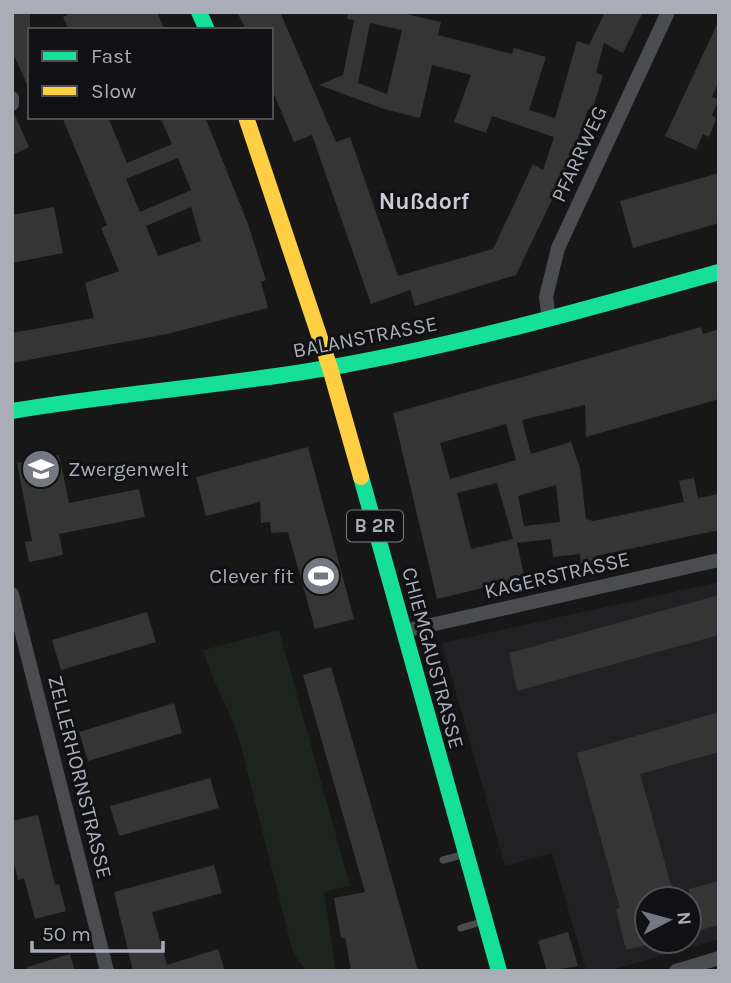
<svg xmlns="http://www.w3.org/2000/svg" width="731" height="983" viewBox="0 0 731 983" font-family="Karla,sans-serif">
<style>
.built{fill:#212123;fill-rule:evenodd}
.green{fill:#1d241e}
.building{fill:#353536;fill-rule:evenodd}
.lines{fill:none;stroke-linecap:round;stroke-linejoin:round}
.lane{stroke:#4b4c50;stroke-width:7}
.street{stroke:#4b4c50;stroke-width:14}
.fast{stroke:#16e098;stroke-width:16}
.slow{stroke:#ffcf43;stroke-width:16}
.labels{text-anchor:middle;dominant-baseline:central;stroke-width:6;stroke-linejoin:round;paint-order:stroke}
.shield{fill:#111113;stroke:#7b7e86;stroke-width:2}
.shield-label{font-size:19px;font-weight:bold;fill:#a8adb8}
.street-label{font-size:21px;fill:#a8adb8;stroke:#111113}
.poi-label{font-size:21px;fill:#a8adb8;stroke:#111113;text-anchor:start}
.neighbourhood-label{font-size:23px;font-weight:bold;fill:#c9ccd4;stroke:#111113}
</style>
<rect width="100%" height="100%" fill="#171717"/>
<path class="built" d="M719 582V939L608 971H586L552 853 505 866 442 643ZM647 899H689V941H647Z"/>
<path class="green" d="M279 630 350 886 324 892 336 971H306L293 953 238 735C227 706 212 680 203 650Z"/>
<path class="building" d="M12 12H30V91L12 51Z
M73 12H157L165 30H69L63 17Z
M237 12H280L336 142 350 137 398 276 493 249 533 164 543 170 554 137 492 116 486 133 454 122 471 75 432 65 420 118 384 109 319 85 343 75 354 20 347 19 348 12H397L441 22 438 35 512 54 514 48 546 57 529 110 555 118 577 41 589 45 605 12H643L623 53 604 43 596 73 603 75 592 111 588 109 570 162 516 275 415 306 410 290 371 304 312 135 294 142 271 87V30H246ZM370 23 402 30 387 94 358 83Z
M719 20V81L712 97 719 100 712 115 716 119 709 137 703 134 696 150 665 136Z
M14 113 29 147 12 155V114Z
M62 117H108L127 163 172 144 160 117H205L248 224 266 280 261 282 268 308 167 334 12 363V333L94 318 85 283 119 271 101 228 107 225ZM178 158 191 190 140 212 126 179ZM191 207 201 241 158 256 146 226Z
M719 173V223L633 248 620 201Z
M54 207 63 253 12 263V215Z
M701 327 703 334 719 329V399L586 437 585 405 522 420 531 454 571 442 580 468 586 519 593 521 684 502 679 481 694 478 698 498 719 494V530L596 556 597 570 581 571 580 554 553 557 551 539 517 543 524 575 519 576 520 579 437 599 393 413ZM506 424 516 460 450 479 440 443ZM497 483 513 539 471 549 457 493ZM556 485 560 522 524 526 518 496Z
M308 447 354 619 315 629 288 532 271 533 270 522 261 523 260 502 206 516 196 477Z
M59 455 69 503 139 489 145 517 59 534 63 555 29 562 25 542 32 541 17 463Z
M719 595V635L517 691 509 653Z
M147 612 156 642 61 670 52 640Z
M331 667 381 839 418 971H351L345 937 341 938 334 898 365 892 303 675Z
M174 703 182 733 88 761 79 732Z
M719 712V752L640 774 675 899H647V945L626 950 616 909 620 908 577 753Z
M210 778 219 808 119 836 110 806Z
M38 815 55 885 59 884 66 911 35 919 24 878 18 880 12 856V821Z
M214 865 222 893 152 912 167 965 218 949 225 971H133L114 892Z
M719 881V925L689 933V889Z
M568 932 578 966 547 971 538 941Z
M70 954 75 971H27V967Z"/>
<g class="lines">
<path class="lane" d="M443 860 462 855
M461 928 481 922"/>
<path class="street" d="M12 98V104
M549 319 546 297 558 248 668 12
M12 594 107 971
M404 631 719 560
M676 971 719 958"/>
<path class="fast" d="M199 12 207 30
M12 411C118 393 226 386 333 367 463 344 591 308 719 272
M361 477 499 971"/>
<path class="slow" d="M246 117 330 368 361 477"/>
</g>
<defs>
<symbol id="school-disc" viewBox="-11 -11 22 22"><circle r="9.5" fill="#757880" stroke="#111113"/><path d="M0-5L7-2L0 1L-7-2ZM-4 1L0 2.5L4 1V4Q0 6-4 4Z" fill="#fff"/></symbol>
<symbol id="stadium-disc" viewBox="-11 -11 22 22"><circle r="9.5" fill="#757880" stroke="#111113"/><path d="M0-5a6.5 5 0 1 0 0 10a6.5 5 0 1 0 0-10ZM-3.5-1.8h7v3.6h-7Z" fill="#fff"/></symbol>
</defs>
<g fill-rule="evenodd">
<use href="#school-disc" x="19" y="447" width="44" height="44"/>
<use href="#stadium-disc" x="299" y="554" width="44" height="44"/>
</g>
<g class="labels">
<rect class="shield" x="347" y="510.5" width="56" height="31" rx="5"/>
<g class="shield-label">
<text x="375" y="526">B 2R</text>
</g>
<g class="street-label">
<text transform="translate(579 154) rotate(-65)">PFARRWEG</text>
<text transform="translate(365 337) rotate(-11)">BALANSTRASSE</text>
<text transform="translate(557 575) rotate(-13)">KAGERSTRASSE</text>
<text transform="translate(433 658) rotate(75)">CHIEMGAUSTRASSE</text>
<text transform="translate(80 777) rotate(76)">ZELLERHORNSTRASSE</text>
</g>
<g class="poi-label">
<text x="68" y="469">Zwergenwelt</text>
<text x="294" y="576" text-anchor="end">Clever fit</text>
</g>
<g class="neighbourhood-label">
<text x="424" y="201">Nußdorf</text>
</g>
</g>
<rect width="731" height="983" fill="none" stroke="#a8adb8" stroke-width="28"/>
<rect x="28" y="28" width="245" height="91" fill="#111113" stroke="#4d4f55" stroke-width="2"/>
<rect x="42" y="51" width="35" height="10" fill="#16e098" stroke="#4d4f55" stroke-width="2"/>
<text x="91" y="63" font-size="21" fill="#a8adb8">Fast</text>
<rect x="42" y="86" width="35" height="10" fill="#ffcf43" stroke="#4d4f55" stroke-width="2"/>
<text x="91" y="98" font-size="21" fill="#a8adb8">Slow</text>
<g transform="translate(668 920) rotate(84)"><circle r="33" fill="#111113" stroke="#4d4f55" stroke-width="2"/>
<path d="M0-5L12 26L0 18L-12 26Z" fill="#757880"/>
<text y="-10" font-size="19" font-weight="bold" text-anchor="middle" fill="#a8adb8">N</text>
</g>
<path d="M32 941v10h131v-10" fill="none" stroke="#a8adb8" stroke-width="3.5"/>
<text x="42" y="941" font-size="21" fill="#a8adb8" stroke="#111113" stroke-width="5" paint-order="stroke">50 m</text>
</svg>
